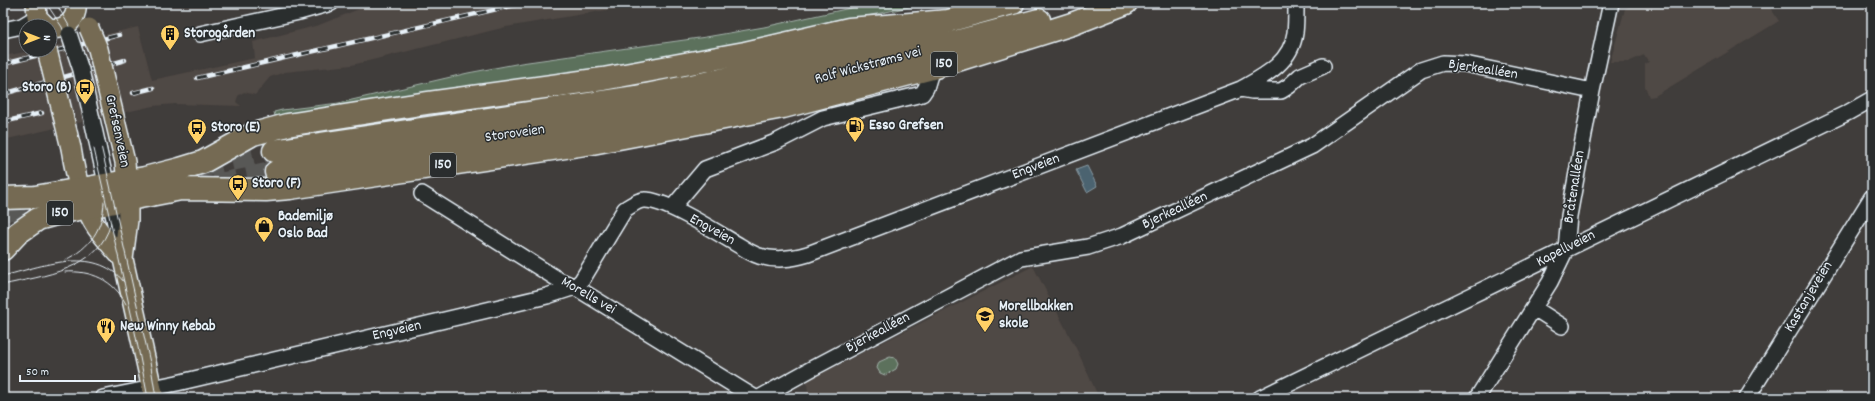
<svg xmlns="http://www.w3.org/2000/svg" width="1875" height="401" viewBox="0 0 1875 401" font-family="Dekko,sans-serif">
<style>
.built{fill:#4f4844}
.green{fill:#5c715b;stroke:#a2b1aa}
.water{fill:#4b636f;stroke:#8a9ca6}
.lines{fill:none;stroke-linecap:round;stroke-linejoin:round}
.highway-tunnel{stroke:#595857;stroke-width:22;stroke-dasharray:22 11;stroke-linecap:butt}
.minor-casing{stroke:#e8f1f8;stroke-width:18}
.major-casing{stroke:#e8f1f8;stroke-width:22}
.highway-casing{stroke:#e8f1f8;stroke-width:25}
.minor{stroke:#2a2d2e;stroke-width:15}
.major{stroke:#746b52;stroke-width:19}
.highway{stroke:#746b52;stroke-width:22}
.tram{stroke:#e8f1f8;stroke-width:1}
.rail-casing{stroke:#e8f1f8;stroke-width:4.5}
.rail{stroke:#2a2d2e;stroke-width:3;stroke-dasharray:9;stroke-linecap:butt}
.minor-bridge-casing{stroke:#e8f1f8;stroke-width:18;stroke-linecap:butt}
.major-bridge-casing{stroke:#e8f1f8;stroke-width:22;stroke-linecap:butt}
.minor-bridge{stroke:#2a2d2e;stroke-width:15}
.major-bridge{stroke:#746b52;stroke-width:19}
.labels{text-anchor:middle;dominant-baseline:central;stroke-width:3;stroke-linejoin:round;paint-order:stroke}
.shield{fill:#2a2d2e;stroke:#afb6bb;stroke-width:1}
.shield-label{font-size:14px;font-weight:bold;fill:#e8f1f8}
.poi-label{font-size:15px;font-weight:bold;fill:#e8f1f8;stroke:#2a2d2e;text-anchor:start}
.street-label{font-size:15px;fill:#e8f1f8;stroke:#2a2d2e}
</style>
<rect width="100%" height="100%" fill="#403d3b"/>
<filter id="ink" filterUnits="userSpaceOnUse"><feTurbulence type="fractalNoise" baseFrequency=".025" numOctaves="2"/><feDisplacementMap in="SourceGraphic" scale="8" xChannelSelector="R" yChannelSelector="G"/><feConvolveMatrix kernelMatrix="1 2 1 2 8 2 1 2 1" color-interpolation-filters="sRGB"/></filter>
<g filter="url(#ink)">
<path class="built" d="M374 3H649L506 27 352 65 285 72 270 77 255 95 244 92 238 96 236 102 241 106 175 104 153 106 3 140V56L37 50H50V47L138 27 152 80 255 58 253 42 319 25Z
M1629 3H1767L1779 21 1655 96 1649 97 1645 86V64L1649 62 1644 55 1628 62H1610L1625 9 1628 7Z
M1033 266 1078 352 1099 398H807L808 395 807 381Z"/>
<path class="green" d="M873 3H928L669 58 296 114 275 116 274 112 282 110 339 103 468 73 521 63 706 37 764 27Z
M890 357 895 358 898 364 896 369 885 375 880 373 877 368 879 362Z"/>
<path class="water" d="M1087 166 1097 186 1087 192 1076 170Z"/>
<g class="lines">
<path class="highway-tunnel" d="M199 167 274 151
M215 185 276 172
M3 211 42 202"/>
<defs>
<path id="minor" d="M3 30 22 26 37 17
M200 34 299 12 331 3
M1241 89 1252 91H1281L1289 86 1300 76 1323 66
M97 142 121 250
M422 194 559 280 575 287 755 398
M672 208 705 169 776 142 823 118 922 94 926 88 932 68
M1534 308 1562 326
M103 398 177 383 547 296 575 287 582 280 625 209C631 206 637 200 644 200 666 199 719 234 740 246 746 250 753 254 759 256 776 261 791 259 808 254L1241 89C1264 76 1291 63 1295 33 1296 25 1296 16 1296 8
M759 398 813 368 1021 258 1088 247 1122 236 1312 146 1421 70 1443 63 1465 64 1592 91
M1260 398 1849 112 1872 99
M1477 398 1550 282 1566 249 1569 216 1592 91 1611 3
M1747 398 1872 197"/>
<path id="major" d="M36 3 37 17 46 26
M50 28C65 31 78 19 76 3
M119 137 125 162 128 200V220L123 259 154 398
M71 148C75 173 83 208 97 228 105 239 114 249 123 259"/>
<path id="highway" d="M274 151 636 97 750 74 853 50 948 21 1013 3
M276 172 407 150 638 116 754 95 1039 20
M3 198 35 197 145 178 180 169 203 162 253 134 287 125 427 103 603 79 745 53 849 29 948 21
M3 249 18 233 38 219 63 212 181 189 266 190 290 188 592 143 783 107 932 68 1072 24 1126 3"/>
</defs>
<use href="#minor" class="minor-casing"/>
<use href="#major" class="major-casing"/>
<use href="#highway" class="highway-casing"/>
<use href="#minor" class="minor"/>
<use href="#major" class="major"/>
<use href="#highway" class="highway"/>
<path class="tram" d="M46 3 62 27 74 60 133 322 148 398
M56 3 68 24 81 57 151 367 156 398
M65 260C90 248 103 229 104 202
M65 272C91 270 114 280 126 304
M3 276C40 267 94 244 124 282
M3 285C44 275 98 271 111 223"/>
<defs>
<path id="rail" d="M3 64 119 35
M197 78 524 3
M133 93 153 88
M3 94 125 60
M3 122 42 113"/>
</defs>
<use href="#rail" class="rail-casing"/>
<use href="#rail" class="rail"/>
<defs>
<path id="minor-bridge" d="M69 34 81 70 97 142"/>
<path id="major-bridge" d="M89 28 98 49 119 137
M47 50 71 148"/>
</defs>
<use href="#minor-bridge" class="minor-bridge-casing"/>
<use href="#major-bridge" class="major-bridge-casing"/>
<use href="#minor-bridge" class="minor-bridge"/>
<use href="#major-bridge" class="major-bridge"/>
</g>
</g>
<defs>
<symbol id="building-pin" viewBox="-11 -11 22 30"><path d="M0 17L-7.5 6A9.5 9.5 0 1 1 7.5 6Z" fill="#ffd166" stroke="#2a2d2e"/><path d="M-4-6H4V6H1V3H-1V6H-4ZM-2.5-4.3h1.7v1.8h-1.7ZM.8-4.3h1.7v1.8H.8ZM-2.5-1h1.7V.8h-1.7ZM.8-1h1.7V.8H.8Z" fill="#111"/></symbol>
<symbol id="bus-pin" viewBox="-11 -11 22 30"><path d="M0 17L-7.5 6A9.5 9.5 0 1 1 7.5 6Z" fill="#ffd166" stroke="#2a2d2e"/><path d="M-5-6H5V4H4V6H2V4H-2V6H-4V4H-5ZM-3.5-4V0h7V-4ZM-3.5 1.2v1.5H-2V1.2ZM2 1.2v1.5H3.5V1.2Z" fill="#111"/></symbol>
<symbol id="fuel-pin" viewBox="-11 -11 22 30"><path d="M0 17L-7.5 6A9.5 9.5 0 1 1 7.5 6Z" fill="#ffd166" stroke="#2a2d2e"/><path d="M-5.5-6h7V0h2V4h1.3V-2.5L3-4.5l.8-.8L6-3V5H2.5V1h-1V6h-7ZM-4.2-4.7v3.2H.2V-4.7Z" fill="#111"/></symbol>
<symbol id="shop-pin" viewBox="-11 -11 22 30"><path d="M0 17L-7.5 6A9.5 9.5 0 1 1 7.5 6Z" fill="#ffd166" stroke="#2a2d2e"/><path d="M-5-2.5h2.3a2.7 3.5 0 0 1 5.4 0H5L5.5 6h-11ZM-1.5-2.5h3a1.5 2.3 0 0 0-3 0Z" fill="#111"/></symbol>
<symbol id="school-pin" viewBox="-11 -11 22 30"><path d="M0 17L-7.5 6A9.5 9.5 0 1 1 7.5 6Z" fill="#ffd166" stroke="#2a2d2e"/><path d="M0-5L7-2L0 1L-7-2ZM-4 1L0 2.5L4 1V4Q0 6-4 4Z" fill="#111"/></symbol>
<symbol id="restaurant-pin" viewBox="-11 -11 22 30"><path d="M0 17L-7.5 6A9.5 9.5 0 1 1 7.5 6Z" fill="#ffd166" stroke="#2a2d2e"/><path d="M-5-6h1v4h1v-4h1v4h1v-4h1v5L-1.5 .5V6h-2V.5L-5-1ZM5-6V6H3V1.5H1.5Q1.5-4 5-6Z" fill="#111"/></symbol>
</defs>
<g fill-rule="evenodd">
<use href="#building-pin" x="159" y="23" width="22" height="30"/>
<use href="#bus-pin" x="74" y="77" width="22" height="30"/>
<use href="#fuel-pin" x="844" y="115" width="22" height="30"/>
<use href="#bus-pin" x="186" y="117" width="22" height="30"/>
<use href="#bus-pin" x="227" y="173" width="22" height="30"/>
<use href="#shop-pin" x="253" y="215" width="22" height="30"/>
<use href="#school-pin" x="974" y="305" width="22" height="30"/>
<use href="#restaurant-pin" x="95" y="316" width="22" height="30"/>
</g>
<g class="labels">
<g class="shield">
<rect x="931" y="52" width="26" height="24" rx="3"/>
<rect x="430" y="153" width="26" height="24" rx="3"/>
<rect x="47" y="201" width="26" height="24" rx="3"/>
</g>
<g class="shield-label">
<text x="944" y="64">150</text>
<text x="443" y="165">150</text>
<text x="60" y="213">150</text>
</g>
<g class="poi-label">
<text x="184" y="34">Storogården</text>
<text x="71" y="88" text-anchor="end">Storo (B)</text>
<text x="869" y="126">Esso Grefsen</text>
<text x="211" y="128">Storo (E)</text>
<text x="252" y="184">Storo (F)</text>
<text x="278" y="217">Bademiljø<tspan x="278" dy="17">Oslo Bad</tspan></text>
<text x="999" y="307">Morellbakken<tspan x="999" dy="17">skole</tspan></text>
<text x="120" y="327">New Winny Kebab</text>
</g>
<g class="street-label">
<text transform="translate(868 66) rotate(-15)">Rolf Wickstrøms vei</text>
<text transform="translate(1483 70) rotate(9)">Bjerkealléen</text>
<text transform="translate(117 131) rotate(78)">Grefsenveien</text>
<text transform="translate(515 134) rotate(-8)">Storoveien</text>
<text transform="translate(1036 167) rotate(-21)">Engveien</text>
<text transform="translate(1575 187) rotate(-81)">Bråtenalléen</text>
<text transform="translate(1175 211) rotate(-25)">Bjerkealléen</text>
<text transform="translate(712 230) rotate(29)">Engveien</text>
<text transform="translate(1566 249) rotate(-27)">Kapellveien</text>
<text transform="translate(588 296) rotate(30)">Morells vei</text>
<text transform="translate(1809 297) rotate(-59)">Kastanjeveien</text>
<text transform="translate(397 331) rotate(-13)">Engveien</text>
<text transform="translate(878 333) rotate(-28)">Bjerkealléen</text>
</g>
</g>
<rect width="1875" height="401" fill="none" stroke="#2a2d2e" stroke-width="16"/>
<rect x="8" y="8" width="1859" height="385" fill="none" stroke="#e8f1f8" stroke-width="1.5" filter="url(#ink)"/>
<g transform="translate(38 38) rotate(90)"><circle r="19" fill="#2a2d2e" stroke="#767b7f"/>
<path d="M0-3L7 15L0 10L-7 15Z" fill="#ffd166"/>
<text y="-6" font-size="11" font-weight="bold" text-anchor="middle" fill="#e8f1f8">N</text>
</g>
<path d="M20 375v6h115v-6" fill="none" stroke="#e8f1f8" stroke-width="2"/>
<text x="26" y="375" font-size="12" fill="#e8f1f8" stroke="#2a2d2e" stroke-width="3" paint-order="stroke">50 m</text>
</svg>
